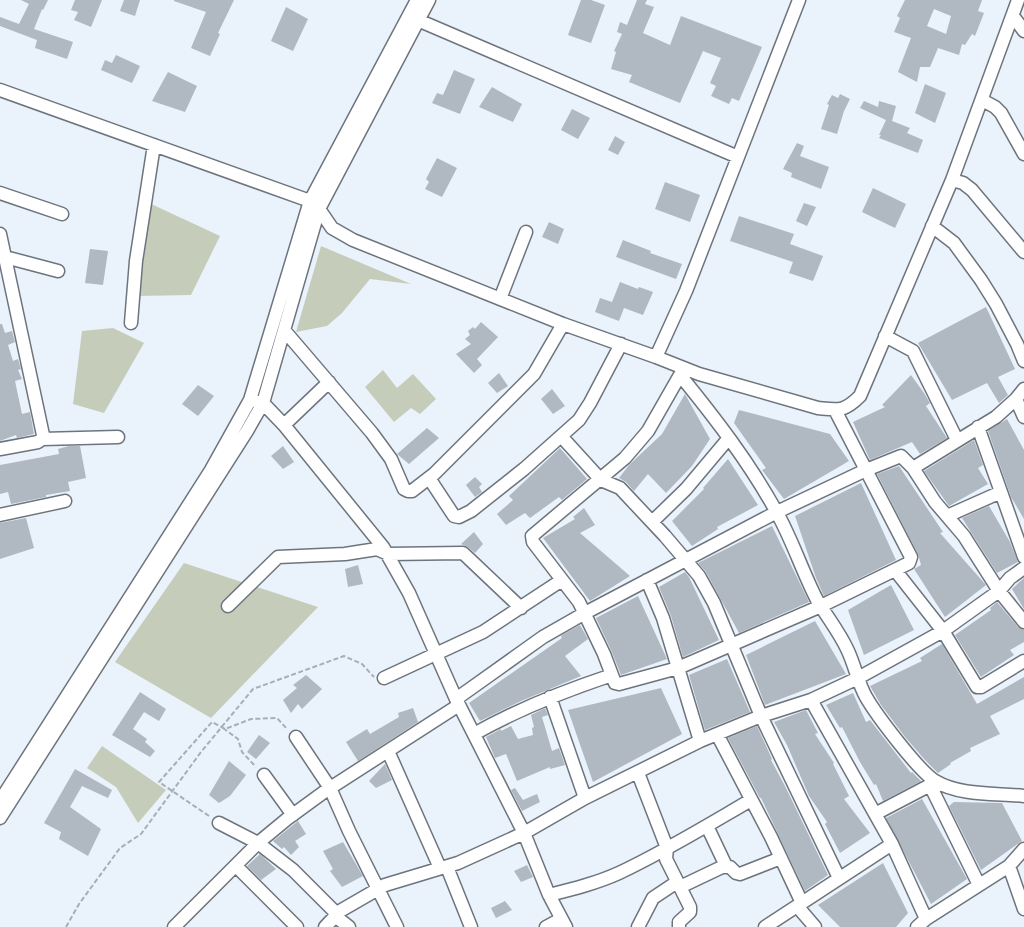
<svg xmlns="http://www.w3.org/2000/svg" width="1024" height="927" viewBox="0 0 1024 927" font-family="'Fira Sans',sans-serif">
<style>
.green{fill:#c6ccba}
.building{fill:#b0b8c1;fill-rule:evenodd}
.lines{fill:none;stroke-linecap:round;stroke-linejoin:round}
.minor-casing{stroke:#6d747c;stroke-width:15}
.path{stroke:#a7aeb5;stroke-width:2;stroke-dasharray:5 2.5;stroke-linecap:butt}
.minor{stroke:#fff;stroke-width:12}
</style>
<rect width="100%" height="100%" fill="#eaf2fc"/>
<path class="green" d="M149 203 220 236 191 295 138 296Z
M321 246 411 284 370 279 342 313 327 326 296 332Z
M113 328 144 343 104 413 73 404 82 331Z
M383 370 397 388 413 374 436 399 420 414 411 408 394 422 365 387Z
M184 563 318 607 211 718 115 662Z
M102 746 166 790 138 823 116 787 87 768Z"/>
<path class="building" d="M21 0H48L43 10 42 9 34 29 73 42 67 59 35 48 37 40 0 26V17L19 24 29 4Z
M75 0H102L91 27 74 20 78 12 71 10Z
M124 0H140L135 16 120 11Z
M174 0H234L218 33 220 34 210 56 191 48 206 12 174 1Z
M581 0H591L605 5 591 43 568 35Z
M637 0H647L645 4 654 7 643 33 670 45 681 16 762 47 739 101 732 98 729 104 711 96 716 86 710 83 721 58 703 51 680 103 629 82 632 75 611 69 616 52 614 51 622 34 617 32 620 22 627 25Z
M905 0H982L978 11 984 13 975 36 972 34 965 45 962 44 959 55 938 48 930 67H920L917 82 898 72 911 38 894 32 900 18 897 16ZM934 9 951 16 946 34 927 26Z
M286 7 308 19 293 51 271 41Z
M116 55 140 66 132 83 101 70 105 60 112 63Z
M454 70 475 79 460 114 432 103 437 93 443 95Z
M168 72 197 86 185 112 152 101Z
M925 84 946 93 935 123 915 113Z
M492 87 522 104 513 122 479 107Z
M840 94 850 99 844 111 837 134 821 129 829 105 827 104 832 95 838 98Z
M864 101 878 107 879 101 896 106 892 121 910 128 907 133 923 140 918 153 879 138 881 135H879L886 120 860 108Z
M572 109 590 118 578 139 561 130Z
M615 136 625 142 618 155 608 150Z
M797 143 804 146 800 156 829 167 821 189 791 177 792 173 783 169Z
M437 158 457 168 442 197 425 189 429 182 426 179Z
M665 182 700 195 690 222 655 209Z
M873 188 906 204 895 228 862 212Z
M804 203 816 207 807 226 796 221Z
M739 216 794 234 790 244 823 256 813 281 789 273 793 262 730 241Z
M549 222 564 229 558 244 542 237Z
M623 240 651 251 650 253 682 264 676 279 616 257Z
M90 249 108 251 103 285 85 283Z
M620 282 638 289 639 287 653 292 643 315 624 308 619 321 595 312 600 298 612 302Z
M986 307 1015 369 998 377 1008 395 999 403 987 383 952 400 918 343Z
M481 322 498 337 477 359 482 365 474 373 456 354 471 344 465 339 470 335 468 331 473 327 475 329Z
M0 324H2L5 333 12 331 15 342 8 345 13 361 18 359 21 369 18 370 22 379 15 381 22 414 30 412 34 434 17 438 16 435 0 441Z
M499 373 508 386 497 393 488 383Z
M911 375 924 393 930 403 926 406 947 438 920 454 912 442 870 460 853 422 885 407 882 405Z
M198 385 214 396 198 416 182 404Z
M552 389 565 406 553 414 541 399Z
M685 394 710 439 692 466 666 493 648 474 634 491 626 482 619 478 629 465 662 434Z
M739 410 830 434 849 461 784 499 762 470 766 468 734 423Z
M1007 419 1024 450V519L1011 497 988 431Z
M427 428 439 438 409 464 397 454Z
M974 440 983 465 978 468 988 484 949 506 924 471Z
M69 446H80L86 478 68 482 70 491 46 495V497L11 504 8 492 0 494V465L59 454 58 449Z
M283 446 294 462 283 469 271 456Z
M560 448 587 479 562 500 559 497 530 518 525 513 506 525 497 514 513 500 509 496Z
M728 459 758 505 717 527 718 529 692 546 672 521 704 489 703 488Z
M899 466 943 532 940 533 986 585 945 617 914 569 921 565 918 554 877 474Z
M475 477 482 484 479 487 482 492 475 497 466 485Z
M861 483 896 560 824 596 816 578 795 516Z
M989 506 1010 542 1018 562 997 573 962 518Z
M584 508 595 525 580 533 630 576 590 601 543 538 575 519 573 517Z
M26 518 34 548 0 559V523Z
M772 526 809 602 739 633 706 572 698 563Z
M474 532 483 544 475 553 468 547 461 544Z
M358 565 363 584 348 587 345 569Z
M685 572 689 577 719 640 683 657 671 616 659 587Z
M1024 578V609L1012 589Z
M891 585 914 630 864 655 848 610Z
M638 596 667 659 621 675 611 650 596 618Z
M997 602 1018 627 1024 630V642L1010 650 1014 655 981 677 955 635 991 610 990 608Z
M815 621 846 674 765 705 746 655Z
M580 625 588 639 565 656 581 676 521 701 480 721 469 703 562 638 561 637 562 635Z
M942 644 977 704 1024 677V699L990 716 1000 734 970 748 971 751 950 763 951 764 938 773 925 760 905 737 881 705 870 686 922 661 920 658Z
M727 659 750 712 705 730 689 675Z
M306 675 322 689 302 709 298 704 291 713 283 700 297 688 293 685Z
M661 688 682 734 593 782 568 710Z
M140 692 166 709 159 721 144 712 133 729 147 739 145 742 155 751 150 757 112 735Z
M853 693 866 722 870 720 911 773 912 772 921 781 883 801 876 784 874 785 860 762 842 727 840 728 826 705Z
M413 708 418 722 358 761 346 742 367 729 370 734 399 717 398 713Z
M545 708 548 715 542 717 552 751 559 748 565 765 550 769V767L517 781 506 754 495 758 486 737 501 729V731L511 726 518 739 533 735 532 728 534 727 531 715Z
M806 710 818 733 815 734 834 763 833 764 849 796 844 799 870 833 840 853 825 824 827 822 809 796 787 745 774 722Z
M757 726 772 759 771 760 785 786 828 875 805 891 761 798H760L728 738Z
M259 735 270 743 256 759 247 752Z
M229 761 246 775 230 796 219 803 209 795Z
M385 764 392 780 376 788 369 781Z
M75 769 112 790 108 798 82 786 70 807 101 829 88 856 59 839 61 832 44 823Z
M515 788 523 800 537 794 540 802 522 811 511 790Z
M922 799 967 879 931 904 886 818Z
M954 802 1002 803 1022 841 981 870 949 806Z
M298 821 306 834 295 841 299 847 291 855 284 847 282 849 273 841Z
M343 842 363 876 342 887 330 871 333 869 323 851Z
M260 854 276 869 261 880 247 866Z
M883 863 908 913 896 927H840L818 905Z
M527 865 533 877 521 882 514 871Z
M505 901 512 910 496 918 491 908Z"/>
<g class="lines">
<defs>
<path id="minor" d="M1013 16 1024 31
M413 18 738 157
M0 90 310 201
M982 100 995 107 1001 113 1024 154
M952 180 963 183 972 190 1024 252
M0 193 62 214
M319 209 332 228 353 240 563 324 656 357 699 374 818 408C839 410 844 412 860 396L952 180 1018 0
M932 226 954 243 981 280 996 304 1017 344 1024 361
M0 234 43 435 42 439
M5 257 58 271
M500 299 526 232
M131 323 136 261 154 145
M284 330 372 433 391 459 404 489 408 491H412L434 474 534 374 563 324
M885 336 913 351 957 440
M656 357 686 291 799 0
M684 368 648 431 625 458 532 536 533 542 579 602 604 654 615 683 619 684 678 668 821 606 909 563 911 557 835 410
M680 375C715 418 749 462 776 511 792 539 802 571 817 600 827 617 840 633 848 651 855 666 858 683 866 697 877 716 918 770 935 781 960 796 996 793 1024 796
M1016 399 1024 417
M255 401 263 403 284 425 383 547 409 593 456 699 524 833 549 895 566 927
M284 425 329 382
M978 427 1024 557
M561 436 601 480 620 488 665 536 699 576 714 603 761 716 839 878
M0 449 38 442 42 439 118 437
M913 468 996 417 1016 399 1024 389
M429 478 454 516 459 517 471 511 524 469 579 420 590 403 621 344
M0 515 65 501
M947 516 1001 492
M652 522 686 489 728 439
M895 570 943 631 977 687H981L1024 661
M647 580 663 618 700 741
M228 606 278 557 345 554 377 549 388 554 463 553 521 608
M384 678 483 632 562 580
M550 697 585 798
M456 699 543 637 585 613 777 512 866 470 901 456 913 468 935 502 964 536 999 591 1024 622
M811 700 892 844 926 919
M474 734C518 709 564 691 612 675
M717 734 771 837 802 903
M296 737 330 788 349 831 397 927
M388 751 440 868
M638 773 667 848 666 859 690 907V912L679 922V927
M264 775 293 815
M930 785 979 885
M0 801 211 470 250 400 310 201 417 0
M875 814 936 782
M0 818 247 431 263 403 319 209 429 0
M219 823 258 843 293 870 337 914
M707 826 726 866
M236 866 297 927
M1009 866 1024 909
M447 867 471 927
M680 887 722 867H730L736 873 740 874 781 858
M549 895C573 889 597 883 619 873 664 852 708 825 751 800
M797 906 815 927
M335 916 349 927
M174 927 258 843 287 819 324 792 459 705
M325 927 340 911 385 885 458 863 524 833 585 798 700 741 761 716 811 700 858 678 943 631 999 591 1010 578 1024 568
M546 927 561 919
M638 927 653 898 677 882
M765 927 892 844
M917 927 926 919 1009 866 1024 849"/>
</defs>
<use href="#minor" class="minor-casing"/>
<path class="path" d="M223 728 238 739 242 752 256 767
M209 816 159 782 212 722 225 729 251 719 277 718 287 729
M66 927 79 904 120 848 141 834 201 752 253 689 344 656 362 664 374 677"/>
<use href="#minor" class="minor"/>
</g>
</svg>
